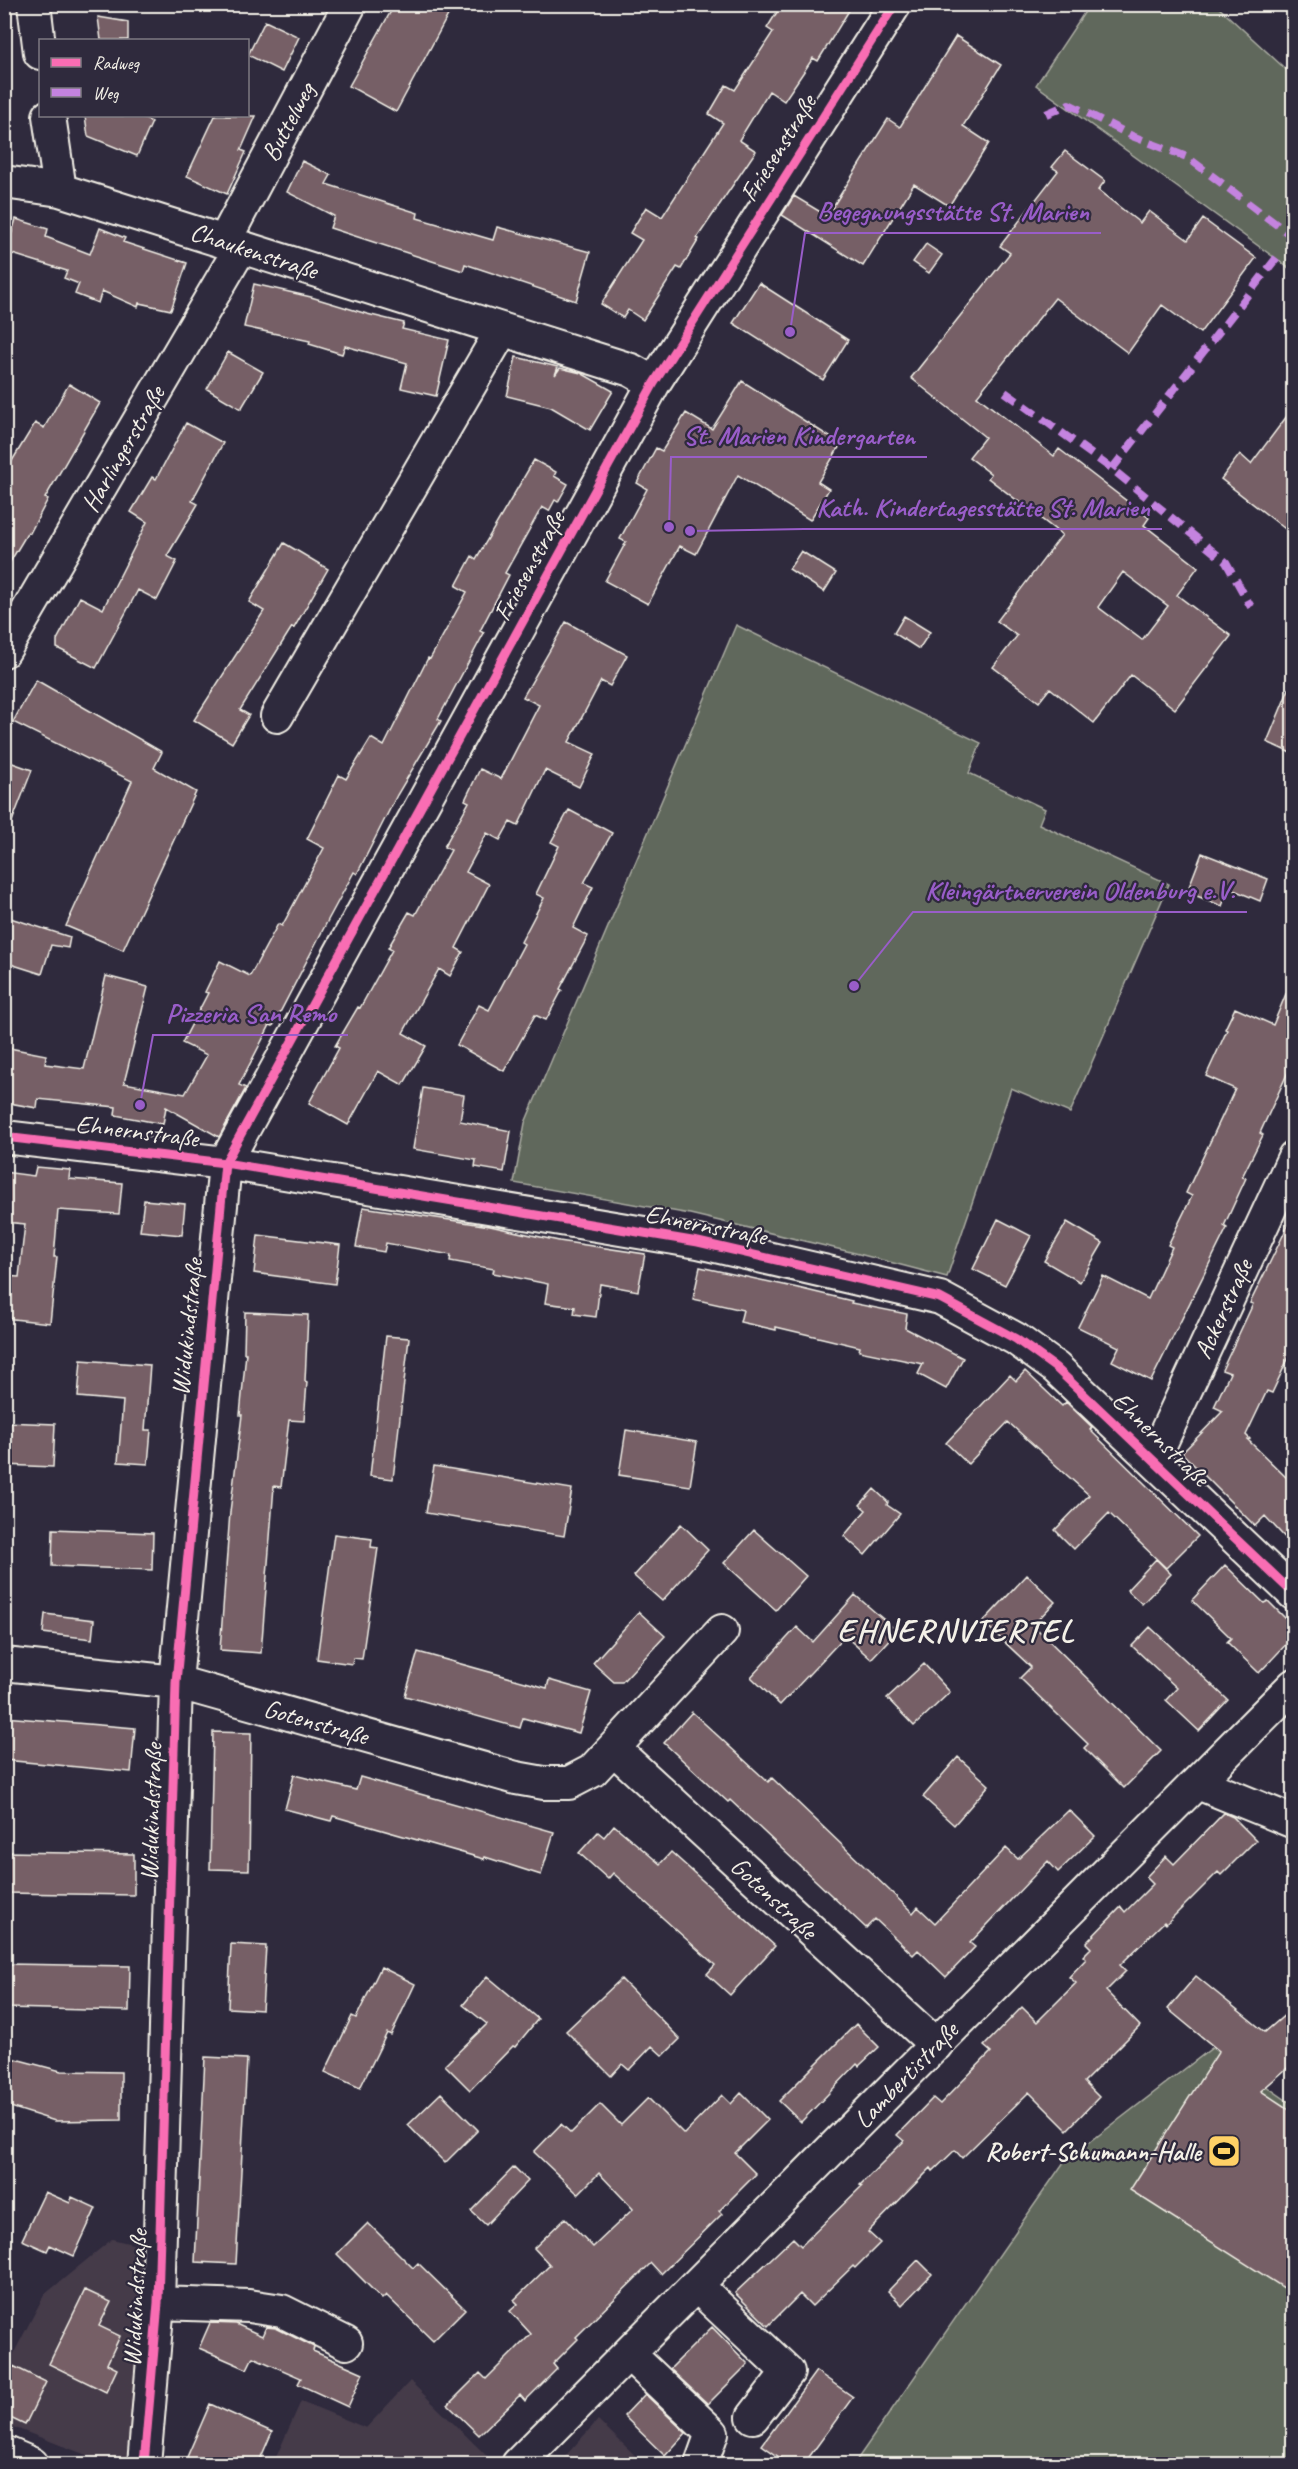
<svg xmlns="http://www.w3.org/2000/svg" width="1298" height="2469" viewBox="0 0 1298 2469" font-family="Caveat,sans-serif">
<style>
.built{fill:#443a49}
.green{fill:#60685b;stroke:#aaaca2;stroke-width:1.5}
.building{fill:#765f66;stroke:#f4f1e8;stroke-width:1.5;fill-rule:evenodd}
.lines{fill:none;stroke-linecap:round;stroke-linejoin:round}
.minor-casing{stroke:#f4f1e8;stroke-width:36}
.minor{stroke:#2f2a3d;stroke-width:32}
.quiet{stroke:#c483df;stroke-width:8;stroke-dasharray:15 8;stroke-linecap:butt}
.cycleway-casing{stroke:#2f2a3d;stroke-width:13}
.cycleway{stroke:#f96db3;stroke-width:9}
.labels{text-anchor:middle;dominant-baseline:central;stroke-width:4.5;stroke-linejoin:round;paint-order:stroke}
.street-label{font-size:26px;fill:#f4f1e8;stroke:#2f2a3d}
.poi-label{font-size:26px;font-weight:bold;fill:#f4f1e8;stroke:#2f2a3d;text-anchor:end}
.district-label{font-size:32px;font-weight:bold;letter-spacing:1.5px;fill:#f4f1e8;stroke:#2f2a3d}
.leader{fill:none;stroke:#995dc9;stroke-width:2}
.callout-dot{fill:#995dc9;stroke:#2f2a3d;stroke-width:2}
.callout-label{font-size:27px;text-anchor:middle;font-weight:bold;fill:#995dc9;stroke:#2f2a3d;stroke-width:4.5;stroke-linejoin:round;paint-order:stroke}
</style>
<rect width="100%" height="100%" fill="#2f2a3d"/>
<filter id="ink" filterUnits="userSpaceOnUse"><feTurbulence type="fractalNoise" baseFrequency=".0167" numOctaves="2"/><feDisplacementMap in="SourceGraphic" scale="12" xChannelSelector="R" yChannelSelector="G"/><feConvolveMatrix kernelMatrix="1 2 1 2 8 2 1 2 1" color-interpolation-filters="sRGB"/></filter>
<g filter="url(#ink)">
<path class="built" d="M112 2239 148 2248 129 2464H110L5 2424 4 2372 44 2295Z
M410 2381 492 2461 488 2464H273L301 2401 366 2428Z
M598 2420 644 2464H558Z"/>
<path class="green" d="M1090 4 1216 5 1293 76V271L1036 85Z
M736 625 981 743 969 773 1045 809 1039 824 1169 884 1070 1113 1011 1088 947 1277 855 1253 690 1214 514 1183 525 1123Z
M1212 2048 1293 2105V2464H854L1064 2162Z"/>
<path class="building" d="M395 4H454L396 112 349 86Z
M782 4H853L818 61 813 58 784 101 769 91 739 140 756 151 697 238 699 239 681 269 677 267 643 320 628 310 623 318 601 304 642 240 630 233 646 207 662 217 723 123 709 114 726 85 735 90 773 32 767 28Z
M98 17 128 22V40H101Z
M265 21 299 37 282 72 248 55Z
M956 36 1001 65 963 126 989 143 949 206 914 184 863 266 782 215 794 196 827 216 888 119 900 127Z
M85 116H138L152 122 137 156 88 136Z
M215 116H256L241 150 246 152 227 194 187 176Z
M1065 151 1105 181 1098 190 1140 223 1149 211 1188 240 1203 219 1256 258 1200 333 1162 305 1128 353 1055 298 977 396 1054 456 1059 449 1149 518 1144 525 1198 567 1177 595 1231 636 1175 709 1131 675 1094 723 1050 688 1039 702 993 667 1017 636 997 621 1062 535 988 478 991 474 969 457 985 437 911 378 1010 253 1000 246 1058 171 1052 167ZM1123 572 1168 606 1142 640 1098 607Z
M302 161 331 175 326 184 418 213 417 218 493 240 497 227 590 252 576 301 465 264 463 271 330 228 334 216 287 192Z
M16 219 48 229 46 237 90 254 100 228 125 238 123 242 187 263 171 310 139 303 138 307 102 291 98 303 75 294 79 284 64 278 67 271 6 252Z
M926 244 942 255 929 273 913 262Z
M759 283 848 340 823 380 733 323Z
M254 284 311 297 367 314 404 323 402 329 449 340 436 396 401 388 407 363 345 346 342 354 309 344 310 341 244 327Z
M228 352 263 372 241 409 207 389Z
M516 357 558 367 555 375 560 368 581 373 613 391 590 430 551 407 507 396Z
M742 381 841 444 818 482 829 489 810 520 738 475 696 554 680 546 648 604 605 581 626 542 620 539 647 489 637 483 656 448 662 451 686 413 712 429Z
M69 384 100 403 45 498 48 499 30 533 28 532 4 572V474L35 423 44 428Z
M1293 408V535L1221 479 1240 454 1251 464Z
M186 423 223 443 192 501 198 504 167 556 177 561 157 600 138 590 96 668 57 648V640L80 597 103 609 147 522 131 512 152 477 156 479Z
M534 460 556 472 554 476 568 484 558 502 555 500 549 511 542 507 505 573 509 575 480 631 484 633 438 719 441 721 397 795 357 874 354 872 328 920 273 1026 270 1025 239 1085 246 1088 219 1137 166 1107 163 1124 115 1115 116 1107 38 1099 37 1108 4 1102V1047L46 1055 45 1064 84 1069 106 976 148 987 124 1083 185 1094 207 1055 182 1043 208 993 205 992 220 961 250 976 278 924 282 926 324 848 307 839 339 775 346 779 371 738 384 746 428 658 430 659 467 592 456 586 472 556 476 559Z
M284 543 328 569 294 628 292 627 240 710 249 715 232 743 194 720 264 611 249 602Z
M801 551 836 573 824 592 789 569Z
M904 616 930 632 919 649 894 633Z
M566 622 627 655 610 686 601 681 569 742 595 754 579 787 545 770 518 826 510 822 500 840 487 833 466 872 489 884 456 948 463 952 450 976 439 969 403 1033 426 1046 403 1085 378 1071 348 1125 309 1103 339 1048 335 1046 358 1007 360 1008 392 950 388 948 409 912 415 915 451 850 444 847 469 802 465 800 480 769 501 779 539 705 523 697Z
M1293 679V754L1267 742Z
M36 680 162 752 154 768 196 792 123 950 66 926 132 781 13 722Z
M4 760 32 770 6 837 4 836Z
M569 810 612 833 584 883 593 887 573 928 588 936 560 989 562 990 546 1020 535 1015 504 1071 457 1045 479 1005 489 1010 524 944 521 942 544 898 536 894 559 846 551 842Z
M1202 853 1268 879 1260 901 1229 888 1222 906 1187 892Z
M4 916 70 937 68 948 51 945 42 974 4 962 11 940 4 939Z
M1293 977V1061L1260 1133 1263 1135 1242 1177 1246 1178 1224 1226 1227 1228 1151 1381 1112 1361 1119 1347 1078 1327 1103 1276 1148 1299 1172 1247 1168 1245 1192 1196 1186 1193 1235 1089 1206 1076 1227 1030 1225 1029 1235 1008 1273 1025Z
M423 1088 464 1095 460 1121 511 1131 504 1172 475 1167 476 1160 413 1149Z
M36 1167 70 1170 69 1179 122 1183 119 1214 58 1210 54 1257H57L50 1323 4 1318V1276L19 1277 25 1224 4 1222V1172L34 1176Z
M144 1200 185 1204 182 1235 140 1231Z
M363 1207 490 1226 559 1241 645 1254 638 1291 600 1284 596 1317 574 1314 575 1307 545 1303 548 1284 493 1273 494 1269 450 1261 451 1255 386 1243 384 1252 356 1247Z
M1293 1215V1348L1272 1393 1267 1391 1246 1435 1250 1439 1248 1440 1293 1484V1546L1265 1516 1255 1526 1182 1453 1223 1411 1214 1407 1230 1373 1222 1370 1253 1304 1250 1303Z
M998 1219 1031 1236 1005 1285 973 1269Z
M1067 1222 1103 1243 1080 1282 1044 1261Z
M258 1235 340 1245 335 1284 254 1273Z
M700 1267 798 1288 852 1301 851 1303 907 1314 905 1328 963 1358 946 1389 918 1374 923 1364 859 1351 860 1347 776 1327V1330L740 1322 743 1310 693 1299Z
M245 1312 308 1315 305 1381 307 1382 304 1421 289 1420 281 1487 274 1486 261 1653 220 1650 230 1512 242 1415H240L246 1353H244Z
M386 1336 409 1338 393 1479 370 1476Z
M81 1360 150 1365 145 1430H151L148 1464 118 1462 123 1401 78 1397Z
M1025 1371 1062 1406 1066 1402 1092 1427 1090 1430 1198 1536 1166 1568 1109 1513 1074 1549 1055 1530 1089 1495 1008 1422 968 1464 946 1443 1010 1375 1016 1381Z
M4 1422 55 1424 53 1467 4 1465Z
M626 1430 697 1442 690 1486 619 1475Z
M434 1466 572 1489 564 1536 426 1513Z
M874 1489 888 1502 887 1505 900 1514 865 1555 844 1536 866 1510 860 1505Z
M681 1524 708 1550 662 1601 634 1576Z
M53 1529 153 1533 152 1570 52 1566Z
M754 1530 806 1576 776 1610 724 1563Z
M334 1534 372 1539 371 1547 378 1548 362 1659 353 1658 352 1664 317 1659Z
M1156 1559 1171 1574 1142 1604 1127 1590Z
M1225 1565 1264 1603 1268 1601 1293 1626V1637L1259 1673 1227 1642 1231 1638 1192 1600Z
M1027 1575 1055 1602 1033 1625 1161 1751 1124 1788 1084 1748 1088 1744 1020 1678 1031 1667 983 1622Z
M855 1595 897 1631 871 1659 845 1636 780 1705 751 1677 797 1627 813 1642Z
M639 1612 665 1636 622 1682H614L593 1663Z
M45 1614 94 1620 92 1639 43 1633Z
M1150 1627 1228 1700 1199 1731 1166 1700 1177 1688 1132 1646Z
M418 1652 547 1688 549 1680 591 1692 579 1733 523 1718 520 1728 405 1696Z
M924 1664 950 1692 914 1726 887 1698Z
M692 1712 768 1782 772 1778 913 1913 918 1907 935 1923 1006 1848 1018 1859 1069 1810 1095 1836 1058 1872 1048 1861 970 1943 975 1947 946 1977 918 1950 913 1955 875 1919 866 1928 730 1800 728 1802 664 1743Z
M4 1717 135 1728 131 1772 4 1760Z
M213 1732 251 1733 249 1870 210 1869Z
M958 1757 989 1785 954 1825 923 1797Z
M294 1775 356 1790 360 1777 554 1832 541 1875 485 1857 484 1859 333 1816 331 1821 285 1809Z
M1224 1813 1233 1817 1256 1840 1221 1875 1218 1872 1166 1924 1164 1922 1120 1965 1126 1971 1106 1991 1140 2026 1084 2082 1099 2097 1067 2130 1029 2092 962 2158 955 2150 933 2171 931 2168 868 2232 880 2243 855 2268 853 2266 812 2306 800 2294 768 2326 735 2293 793 2238 801 2246 862 2186 860 2185 904 2141 897 2135 933 2098 940 2104 991 2052 984 2046 1022 2007 1037 2022 1076 1983 1069 1977 1086 1959 1083 1956 1091 1948 1086 1943 1121 1907 1125 1912 1153 1884 1146 1877 1166 1856 1174 1864Z
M614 1825 660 1864 671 1852 775 1946 730 1995 707 1974 715 1965 613 1873 608 1879 579 1853 598 1832 604 1837Z
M4 1852 134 1854V1895L4 1893Z
M231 1944 266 1946 262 2010 228 2008Z
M7 1964 130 1966 129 2011 6 2008Z
M381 1967 415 1984 391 2035 387 2033 360 2088 325 2072 352 2016 356 2018Z
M487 1976 538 2019 515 2047 513 2046 470 2090 445 2065 487 2024 463 2005Z
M1196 1976 1265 2032 1293 2008V2063L1261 2091 1293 2112V2279L1287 2290 1130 2190 1219 2051 1168 2009Z
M621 1979 680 2039 663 2056 652 2046 629 2070 622 2064 611 2076 566 2031Z
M856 2024 879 2047 859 2066 857 2064 801 2122 779 2101Z
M4 2056 61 2071 121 2072V2120L55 2121 4 2105Z
M205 2057 247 2059 236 2264 195 2262Z
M441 2093 478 2130 445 2163 408 2125Z
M741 2093 768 2120 735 2153 756 2174 719 2211 722 2214 661 2274 651 2263 576 2337 578 2339 553 2364 557 2369 525 2401 520 2395 479 2435 448 2405 480 2373 486 2379 531 2334 510 2311 518 2304 514 2300 550 2265 534 2248 565 2218 593 2247 633 2209 599 2173 578 2194 534 2152 561 2124 571 2133 600 2104 621 2125 648 2098 684 2134 722 2095 731 2104Z
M514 2167 528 2181 486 2225 471 2211Z
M45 2192 70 2203 72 2197 96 2208 74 2256 50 2245 47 2251 22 2240Z
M368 2223 413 2268 418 2263 465 2309 433 2341 386 2295 382 2299 337 2254Z
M918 2260 932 2274 902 2305 888 2291Z
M85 2290 111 2302 99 2326 120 2336 107 2364 117 2369 106 2392 49 2364Z
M210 2323 236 2324 262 2336 266 2327 276 2328 314 2347 313 2351 363 2373 348 2407 298 2384 301 2378 253 2357 247 2369 199 2348Z
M712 2327 748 2364 708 2404 670 2369Z
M13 2366 46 2382 25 2425 4 2415V2382Z
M816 2371 853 2397 804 2464H789L762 2445Z
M645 2394 686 2433 665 2456 624 2416Z
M210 2404 272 2432 258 2464H184Z"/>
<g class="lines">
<defs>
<path id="minor" d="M34 4 40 53
M49 116 60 190
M4 182 60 190 631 370 654 383
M225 240 350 4
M4 651 241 247
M277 716 502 330
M4 1137 225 1163 698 1242 940 1298 1016 1339 1056 1368 1294 1594
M1153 1460 1294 1157
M4 1664 176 1682 516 1778 544 1783H569L592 1771 722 1631
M614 1749 936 2045
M1198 1783 1294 1822
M697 2286 788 2372 753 2417
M158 2303 249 2306 282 2311 346 2343
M629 2354 712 2433 701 2464
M4 2452 32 2464
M144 2464 158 2303 176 1682 225 1163 654 383 895 4
M518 2464 1294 1685"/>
</defs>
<use href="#minor" class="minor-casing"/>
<use href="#minor" class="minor"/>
<path class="quiet" d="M1046 114 1069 104 1132 136 1187 157 1293 237
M1005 392 1112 469 1226 562 1251 607
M1112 469 1278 256"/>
<defs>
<path id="cycleway" d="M4 1137 225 1163 698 1242 940 1298 1016 1339 1056 1368 1294 1594
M144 2464 158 2303 176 1682 225 1163 654 383 895 4"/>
</defs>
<use href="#cycleway" class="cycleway-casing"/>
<use href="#cycleway" class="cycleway"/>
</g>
</g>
<defs>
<symbol id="stadium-square" viewBox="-11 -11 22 22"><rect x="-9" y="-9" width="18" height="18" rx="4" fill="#ffd166" stroke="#2f2a3d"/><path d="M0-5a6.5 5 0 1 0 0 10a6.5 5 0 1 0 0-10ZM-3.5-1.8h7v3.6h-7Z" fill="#111"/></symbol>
</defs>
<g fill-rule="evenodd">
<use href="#stadium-square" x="1205" y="2132" width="38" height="38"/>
</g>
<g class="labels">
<g class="street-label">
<text transform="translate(288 122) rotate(-62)">Buttelweg</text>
<text transform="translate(778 148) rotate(-58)">Friesenstraße</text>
<text transform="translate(254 251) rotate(18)">Chaukenstraße</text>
<text transform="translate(123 449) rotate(-60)">Harlingerstraße</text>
<text transform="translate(529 566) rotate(-61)">Friesenstraße</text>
<text transform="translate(137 1131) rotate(7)">Ehnernstraße</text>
<text transform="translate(706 1225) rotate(11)">Ehnernstraße</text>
<text transform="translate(1223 1309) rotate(-65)">Ackerstraße</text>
<text transform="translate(187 1327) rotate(-84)">Widukindstraße</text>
<text transform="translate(1161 1439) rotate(44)">Ehnernstraße</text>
<text transform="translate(316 1722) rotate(16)">Gotenstraße</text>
<text transform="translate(151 1812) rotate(-88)">Widukindstraße</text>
<text transform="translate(774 1898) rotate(43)">Gotenstraße</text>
<text transform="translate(906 2075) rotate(-46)">Lambertistraße</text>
<text transform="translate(135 2298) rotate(-87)">Widukindstraße</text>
</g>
<g class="poi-label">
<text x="1201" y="2151">Robert-Schumann-Halle</text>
</g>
<g class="district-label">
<text x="956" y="1630">EHNERNVIERTEL</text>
</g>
</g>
<path class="leader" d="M790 332L805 233H1101M669 527L671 457H927M690 531L804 529H1162M854 986L913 912H1247M140 1105L153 1035H348"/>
<g class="callout-dot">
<circle cx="790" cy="332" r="6"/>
<circle cx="669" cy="527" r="6"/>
<circle cx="690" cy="531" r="6"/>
<circle cx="854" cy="986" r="6"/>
<circle cx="140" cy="1105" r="6"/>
</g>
<g class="callout-label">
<text x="953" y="220">Begegnungsstätte St. Marien</text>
<text x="799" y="444">St. Marien Kindergarten</text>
<text x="983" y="516">Kath. Kindertagesstätte St. Marien</text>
<text x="1080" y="899">Kleingärtnerverein Oldenburg e.V.</text>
<text x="251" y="1022">Pizzeria San Remo</text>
</g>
<rect width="1298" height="2469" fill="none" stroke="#2f2a3d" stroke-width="24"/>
<rect x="12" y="12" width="1274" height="2445" fill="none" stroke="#f4f1e8" stroke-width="2" filter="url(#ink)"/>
<rect x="39" y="39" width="210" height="78" fill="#2f2a3d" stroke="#7e7a81" stroke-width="1.5"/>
<rect x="51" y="58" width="30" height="9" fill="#f96db3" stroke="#7e7a81" stroke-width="1.5"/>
<text x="93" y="69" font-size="18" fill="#f4f1e8">Radweg</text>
<rect x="51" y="88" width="30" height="9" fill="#c483df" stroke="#7e7a81" stroke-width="1.5"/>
<text x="93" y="99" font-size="18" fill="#f4f1e8">Weg</text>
</svg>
